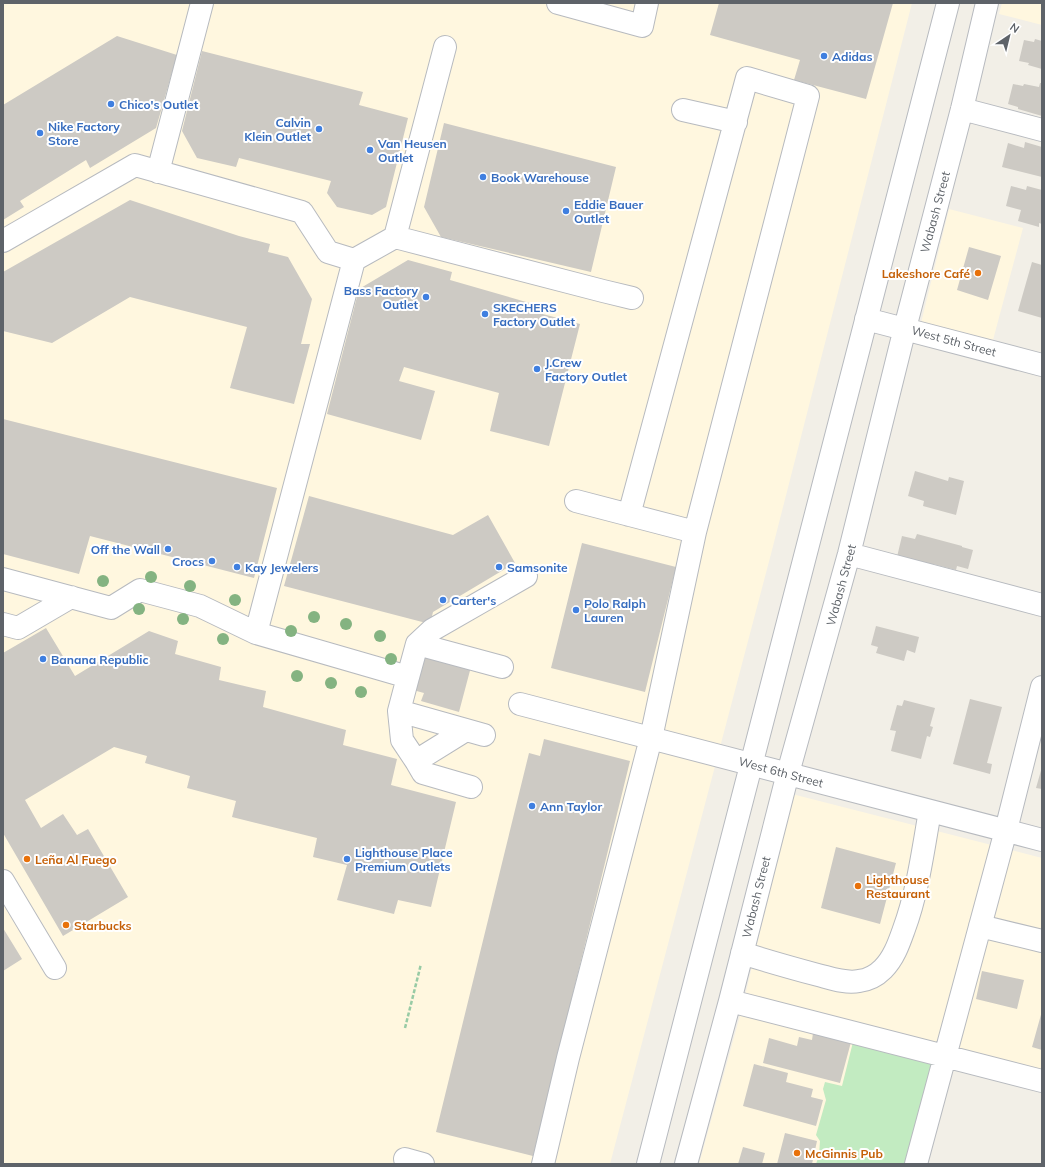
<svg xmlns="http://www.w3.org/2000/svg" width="1045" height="1167" viewBox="0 0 1045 1167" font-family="Mulish,sans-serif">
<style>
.commercial{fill:#fff7df}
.green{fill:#c2ebc1}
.building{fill:#cdcac4}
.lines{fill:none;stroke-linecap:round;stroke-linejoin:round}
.minor-casing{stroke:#b7babf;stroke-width:24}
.path{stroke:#98cba5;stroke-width:2.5;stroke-dasharray:4 2;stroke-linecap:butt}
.minor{stroke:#fff;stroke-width:22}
.tree{fill:#84b381}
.shop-dot{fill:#3f7fe0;stroke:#fff;stroke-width:1.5}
.food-dot{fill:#e8710a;stroke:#fff;stroke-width:1.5}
.labels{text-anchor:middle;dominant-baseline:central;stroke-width:4;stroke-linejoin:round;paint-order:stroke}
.shop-label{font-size:12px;font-weight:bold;fill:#366cbe;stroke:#fff;text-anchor:start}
.street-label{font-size:12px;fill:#5e6369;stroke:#fff}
.food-label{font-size:12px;font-weight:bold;fill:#c56008;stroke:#fff;text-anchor:start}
</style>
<rect width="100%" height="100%" fill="#f2efe7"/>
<path class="commercial" d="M3 3H912L771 554 610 1164H3Z
M1002 3H1042V25L999 14Z
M949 209 1023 228 993 340 921 323Z
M792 794 1042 858V1081L945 1056 916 1164H699L743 1005Z"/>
<path class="green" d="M853 1042 935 1064 910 1164H816L819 1155 820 1141 816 1135 826 1100 823 1089 825 1082 842 1086Z"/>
<path class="building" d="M719 3H893L866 99 794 80 800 60 710 35Z
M117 36 177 55 156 128 90 168 86 160 20 201 24 207 3 220V105Z
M1035 39 1042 41V69L1028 65 1029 63 1019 61 1024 40 1034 42Z
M202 51 363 92 359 105 408 118 386 207 372 215 337 207 327 193 331 181 239 158 236 167 197 158 182 131Z
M1040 83H1042V116L1018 109V107L1008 104 1013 84 1023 86 1024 84 1039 87Z
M444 123 616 167 591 272 441 237 424 207Z
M1025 142 1042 147V177L1002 167 1008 143 1024 148Z
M1011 186 1026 190 1027 186 1042 190V224L1039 223V227L1018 221 1021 210 1006 206Z
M130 200 239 236 270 244 268 252 288 257 312 299 301 344H310L294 404 230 388 247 327 130 297 52 343 3 331V272Z
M969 247 1001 256 988 300 957 290Z
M408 260 452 272 450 280 540 306 539 313 580 324 549 446 490 431 499 393 404 367 399 381 435 391 421 440 327 414 359 289Z
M1032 262 1042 265V318L1018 311Z
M3 419 277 488 254 578 90 536 79 574 3 554Z
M915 471 948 481 949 477 964 481 956 515 923 506 924 501 908 496Z
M309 496 453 535 488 515 515 563 433 612 430 624 284 586Z
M917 534 962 546V547L973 550 968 569 957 566 956 570 933 564 932 571 896 561 902 536 915 539Z
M582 543 676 567 645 692 551 668Z
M876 626 919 637 915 653 907 650 904 661 876 653 878 647 871 645Z
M46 628 75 676 149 631 178 641 175 654 221 667 219 680 266 691 263 707 346 730 343 745 397 759 391 785 456 802 431 907 398 900 394 914 337 900 347 865 313 857 317 838 232 817 236 801 187 788 190 776 145 763 147 756 114 747 25 800 41 828 63 814 77 835 88 829 128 897 63 936 3 833V653Z
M424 650 472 663 459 712 421 701 424 693 413 690Z
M970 699 1002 707 987 763 992 764 990 774 953 764Z
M904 700 935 708 930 726 933 727 930 737 927 736 921 759 891 751 896 731 890 730 897 705 902 706Z
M544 739 630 761 533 1156 436 1132 529 753 540 756Z
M1042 767V789L1036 788Z
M836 847 896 863 880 924 821 908Z
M3 928 22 959 3 971Z
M982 971 1024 980 1017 1009 976 999Z
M1042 1011V1050L1032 1047Z
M813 1033 851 1042 840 1083 763 1063 769 1038 797 1046 799 1037 812 1040Z
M754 1064 788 1073 786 1082 813 1089 811 1097 823 1100 816 1126 743 1106Z
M785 1133 817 1141 812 1164H777Z
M743 1147 765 1153 762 1164H738Z"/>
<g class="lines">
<defs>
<path id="minor" d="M558 3 642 26 647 3
M962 109 1042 130
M683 110 736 122
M158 172 202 3
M395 237 445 47
M3 241 135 165 302 212 328 252 354 260 395 237 603 291 632 298
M866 319 1042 365
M629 515 747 78 808 96 695 532
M849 554 1042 605
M3 579 111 608 140 590 200 606 256 633 408 677 399 711 402 740 416 761 466 730
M3 624 18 628 71 597
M256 633C289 509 321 384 354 260
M417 644 502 667
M408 677 417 644 432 630 526 576
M520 704 1042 840
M399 711 484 735
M416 761 423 773 471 787
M3 881 55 968
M980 926 1042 941
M742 953C767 961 792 968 818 975 830 978 846 984 859 981 868 980 877 975 883 969 894 958 899 943 904 929 918 891 923 850 930 811
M730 1001 1042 1081
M405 1159 423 1164
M543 1164 568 1058 651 738 695 532 576 501
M648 1164 948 3
M686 1164 730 1001 788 773 849 554 905 328 962 109 987 3
M916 1164 1006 830 1042 687"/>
</defs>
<use href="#minor" class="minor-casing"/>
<path class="path" d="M405 1028 421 964"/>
<use href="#minor" class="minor"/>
</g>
<g class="tree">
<circle cx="151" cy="577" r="6"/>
<circle cx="103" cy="581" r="6"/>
<circle cx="190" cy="586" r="6"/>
<circle cx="235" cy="600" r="6"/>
<circle cx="139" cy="609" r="6"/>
<circle cx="314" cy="617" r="6"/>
<circle cx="183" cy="619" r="6"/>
<circle cx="346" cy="624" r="6"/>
<circle cx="291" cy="631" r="6"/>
<circle cx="380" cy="636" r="6"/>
<circle cx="223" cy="639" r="6"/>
<circle cx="391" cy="659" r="6"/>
<circle cx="297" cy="676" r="6"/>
<circle cx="331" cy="683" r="6"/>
<circle cx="361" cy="692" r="6"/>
</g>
<g class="shop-dot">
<circle cx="824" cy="56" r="4"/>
<circle cx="111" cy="104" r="4"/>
<circle cx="319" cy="129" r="4"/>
<circle cx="40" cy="133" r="4"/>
<circle cx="370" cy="150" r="4"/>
<circle cx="483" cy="177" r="4"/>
<circle cx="566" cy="211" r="4"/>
<circle cx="426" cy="297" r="4"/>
<circle cx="485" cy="314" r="4"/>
<circle cx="537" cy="369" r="4"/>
<circle cx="168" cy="549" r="4"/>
<circle cx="212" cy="561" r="4"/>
<circle cx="237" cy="567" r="4"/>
<circle cx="499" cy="567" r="4"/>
<circle cx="443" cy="600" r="4"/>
<circle cx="576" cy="610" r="4"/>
<circle cx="43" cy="659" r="4"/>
<circle cx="532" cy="806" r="4"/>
<circle cx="347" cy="859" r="4"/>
</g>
<g class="food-dot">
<circle cx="978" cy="273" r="4"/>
<circle cx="27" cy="859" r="4"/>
<circle cx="858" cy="886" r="4"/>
<circle cx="66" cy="925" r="4"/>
<circle cx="797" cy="1153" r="4"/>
</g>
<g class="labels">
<g class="shop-label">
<text x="832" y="56">Adidas</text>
<text x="119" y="104">Chico's Outlet</text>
<text x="311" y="122" text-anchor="end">Calvin<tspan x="311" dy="14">Klein Outlet</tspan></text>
<text x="48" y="126">Nike Factory<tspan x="48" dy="14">Store</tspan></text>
<text x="378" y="143">Van Heusen<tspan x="378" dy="14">Outlet</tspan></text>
<text x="491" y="177">Book Warehouse</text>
<text x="574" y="204">Eddie Bauer<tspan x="574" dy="14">Outlet</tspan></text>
<text x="418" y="290" text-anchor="end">Bass Factory<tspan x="418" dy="14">Outlet</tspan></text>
<text x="493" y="307">SKECHERS<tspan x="493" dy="14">Factory Outlet</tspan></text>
<text x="545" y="362">J.Crew<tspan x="545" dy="14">Factory Outlet</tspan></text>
<text x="160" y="549" text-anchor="end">Off the Wall</text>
<text x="204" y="561" text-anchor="end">Crocs</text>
<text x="245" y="567">Kay Jewelers</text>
<text x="507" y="567">Samsonite</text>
<text x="451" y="600">Carter's</text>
<text x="584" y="603">Polo Ralph<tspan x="584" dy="14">Lauren</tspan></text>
<text x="51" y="659">Banana Republic</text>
<text x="540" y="806">Ann Taylor</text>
<text x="355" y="852">Lighthouse Place<tspan x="355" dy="14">Premium Outlets</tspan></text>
</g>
<g class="street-label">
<text transform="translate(935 212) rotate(-75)">Wabash Street</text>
<text transform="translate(954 341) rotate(15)">West 5th Street</text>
<text transform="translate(841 585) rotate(-75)">Wabash Street</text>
<text transform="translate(781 772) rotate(15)">West 6th Street</text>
<text transform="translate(756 897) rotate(-76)">Wabash Street</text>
</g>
<g class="food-label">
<text x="970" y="273" text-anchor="end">Lakeshore Café</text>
<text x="35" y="859">Leña Al Fuego</text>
<text x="866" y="879">Lighthouse<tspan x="866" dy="14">Restaurant</tspan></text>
<text x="74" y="925">Starbucks</text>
<text x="805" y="1153">McGinnis Pub</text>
</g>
</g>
<rect width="1045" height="1167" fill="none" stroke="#5e6369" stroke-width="8"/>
<g transform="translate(1009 36) rotate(35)" stroke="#ffffff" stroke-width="3" paint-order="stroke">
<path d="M0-3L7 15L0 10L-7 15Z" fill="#5e6369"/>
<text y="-6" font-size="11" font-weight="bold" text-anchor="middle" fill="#5e6369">N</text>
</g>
</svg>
